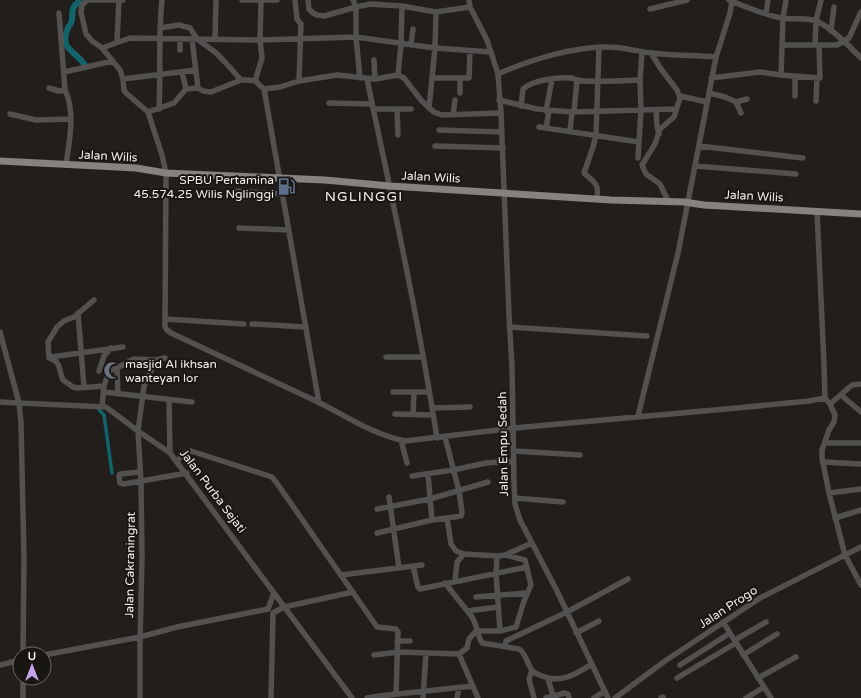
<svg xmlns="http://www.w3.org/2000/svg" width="861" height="698" viewBox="0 0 861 698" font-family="'Varela Round',sans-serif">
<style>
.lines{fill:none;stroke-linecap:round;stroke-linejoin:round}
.canal{stroke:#13636b;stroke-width:3.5}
.river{stroke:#13636b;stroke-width:6}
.minor{stroke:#53514f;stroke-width:5.5}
.major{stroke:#87827f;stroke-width:7}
.labels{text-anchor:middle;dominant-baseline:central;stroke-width:4;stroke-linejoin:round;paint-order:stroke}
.street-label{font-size:12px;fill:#f1eeec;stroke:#191512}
.poi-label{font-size:12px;fill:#f1eeec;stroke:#191512;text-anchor:end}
.quarter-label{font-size:14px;letter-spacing:1px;fill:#f1eeec;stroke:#191512}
</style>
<rect width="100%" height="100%" fill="#221e1b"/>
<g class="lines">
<path class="canal" d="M99 410 104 415 112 473"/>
<path class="river" d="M78 0 79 3 75 5C70 11 74 16 71 23 69 28 70 23 68 28 58 51 77 50 86 67"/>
<path class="minor" d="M87 0 82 5 81 12 86 34 92 41 102 48 120 70 123 79 124 90 126 93 148 112 162 155 166 173 165 326 166 329 171 333C220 356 269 379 318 402 346 416 374 435 405 441L514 428 737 408 809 401 825 398
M87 0H123
M242 0H277
M295 0 297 19 301 24 299 81
M308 0 309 9 313 13 317 15 324 16 356 7 370 4 402 6 436 12 470 7
M353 0 356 7V37L360 78
M469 0 470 7 487 40 498 74 501 113 509 315 512 367 514 482 515 504 520 520 557 591 608 698
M729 0C746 7 764 15 782 18 793 20 805 17 816 21 829 25 851 48 861 58
M650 9 687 0
M436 12 435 48 432 78H469L470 51
M59 13 65 90C76 113 69 141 66 165
M766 14 768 0
M160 28 179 25 190 28 197 39 215 52 225 62 241 80
M831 31 834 7
M180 39V50
M192 39 198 88
M215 40 216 0
M117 41 119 0
M411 45 413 29
M782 45H837L849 38 861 12
M815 45 816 21 821 0
M102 48 130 38 260 40 356 37 435 48 491 52
M651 53 661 69 677 90 680 98 674 117 660 129 655 144 642 165 646 174 660 184 668 201
M374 60 375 79
M64 72 113 61
M182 72 186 89
M498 74C529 60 575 46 609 47 624 47 638 52 652 53 673 56 694 55 716 57
M398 75 401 44 402 6
M781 75 783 18 786 0
M795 77V96
M711 78 760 72 781 75 820 78 819 45
M123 79 196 70
M367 79C392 198 418 317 437 438
M255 81 262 58 260 40 261 1
M49 88 59 91 65 90
M264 89 319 403
M460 93V78
M709 93 725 97 736 102 741 113
M680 96 707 102
M499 100 537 109 572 112 676 109
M816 101 817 78
M736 102 747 99
M329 103 372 104
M521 106 523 89C533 80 558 77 571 78 575 79 579 81 583 81 602 82 621 81 640 80
M429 108 432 78
M159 109C161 73 158 36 162 0
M373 109H411
M397 109 398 135
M656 110 657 126 659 134
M546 111 552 79
M148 112 174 103 186 89 198 88 203 91 211 92 241 80H248L255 81 264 89 280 87 299 81 337 75 375 79 398 75 404 78 421 100 429 108 434 112 442 115 501 113
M574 112 577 80
M10 114 36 120 71 119
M453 115 455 100
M539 127 639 142
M546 128 549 111
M439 130 502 132
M570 131 572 112
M435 146 503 148
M699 146 803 158
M638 158 641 110 640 80 642 52
M695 166 796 174
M233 191 282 194
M597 199C599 183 595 183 584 173L593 147 596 135 599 47
M817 211 824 365 825 398 830 404 835 415 834 422 829 430 822 450V458L829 493 845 555 861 585
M239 228 289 230
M94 300 74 317 64 321 57 327 48 342 49 358C62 362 58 369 63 380L73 387 78 388 104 386
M78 313 84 387
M165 319 244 324
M252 324 306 327
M509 327 647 336
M0 332 19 403 106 407 138 431 170 453 352 698
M51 357 123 347
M386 357H422
M117 368 118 394
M99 371 104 356 111 348
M104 392 192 402
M393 392H429
M841 395 861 412
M169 400 170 453
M0 402 19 403 21 422 24 558 23 654
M830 404 852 385 861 384
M102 407 104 386 109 371 117 368 134 359 156 360
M432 408 470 407
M395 414 433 415
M413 415 414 392
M638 416 678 253 716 57 730 13 732 1
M401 440 407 463
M825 443H861
M514 451 580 455
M177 461 185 453 191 451 272 477 276 482 377 627 396 629 398 632 396 694
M823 462 861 464
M140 472 120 474 119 476 120 483 124 484 187 473
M428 474 432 520
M412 476 453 470 486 463 514 461
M829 493 861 489
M389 497 399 568
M515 498 563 502
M377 509 430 499 488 482
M447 518 451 544 456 551 464 554 499 556 505 555 532 543
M835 518 861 510
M377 533 432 520 461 516 462 512 459 491 445 437
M497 556 496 573 500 631
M413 566 418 587 420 589 527 567
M341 575 422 565
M455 581 457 562 464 554
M445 583 472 617C477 625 477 634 482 643L519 649C527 654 526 663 532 670 534 673 539 675 542 676 561 684 576 674 592 664
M476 597 527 593
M268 609 274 593
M467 611 498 607
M273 613 284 607 353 592
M723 622 771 698
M576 633 599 621
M735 640 766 622
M397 641H410
M505 646 506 641 567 612 628 579
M459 654 478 698
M44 655 140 637 177 627 268 609
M374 655 398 652 459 654 467 648 469 639 476 631H500L516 627 524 601 531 585 525 560 505 555
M743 655 777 634
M0 665 20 660
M680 665 730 633
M532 670 529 679 534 698
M677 678 736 643
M758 678 796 657
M548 679 554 698
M23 698V678
M140 698V644L142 558 141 481 138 431 144 386 156 360 165 358
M271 698 273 613
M367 698 379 696 473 686
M423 698 426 653
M457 698 459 688
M546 698 565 693 568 694 569 698
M594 698 605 691
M615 698 665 661 760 598 861 547
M661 698 663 697
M746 698 764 687"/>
<path class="major" d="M0 161 136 168 166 173 325 180 390 186 611 200 684 202 704 205 861 214"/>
</g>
<defs>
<symbol id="fuel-bare" viewBox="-9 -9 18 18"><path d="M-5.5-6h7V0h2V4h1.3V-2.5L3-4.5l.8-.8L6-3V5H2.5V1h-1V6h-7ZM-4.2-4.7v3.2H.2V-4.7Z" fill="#5c6f8a" stroke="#191512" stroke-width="2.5" paint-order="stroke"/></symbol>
<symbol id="mosque-bare" viewBox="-9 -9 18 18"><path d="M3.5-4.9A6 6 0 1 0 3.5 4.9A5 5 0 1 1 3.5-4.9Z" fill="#6b7280" stroke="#191512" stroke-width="2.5" paint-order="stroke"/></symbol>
</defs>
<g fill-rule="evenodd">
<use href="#fuel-bare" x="274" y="174" width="25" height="25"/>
<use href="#mosque-bare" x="100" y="358" width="25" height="25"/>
</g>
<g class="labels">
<g class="street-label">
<text transform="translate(108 156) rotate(3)">Jalan Wilis</text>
<text transform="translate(431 177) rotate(3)">Jalan Wilis</text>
<text transform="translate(754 196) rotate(3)">Jalan Wilis</text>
<text transform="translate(503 444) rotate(-91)">Jalan Empu Sedah</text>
<text transform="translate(213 491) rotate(53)">Jalan Purba Sejati</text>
<text transform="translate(130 565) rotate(-89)">Jalan Cakraningrat</text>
<text transform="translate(728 607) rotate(-33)">Jalan Progo</text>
</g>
<g class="poi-label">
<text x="274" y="180">SPBU Pertamina<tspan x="274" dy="14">45.574.25 Wilis Nglinggi</tspan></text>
<text x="125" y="364" text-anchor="start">masjid Al ikhsan<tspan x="125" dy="14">wanteyan lor</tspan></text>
</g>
<g class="quarter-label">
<text x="364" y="196">NGLINGGI</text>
</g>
</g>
<g transform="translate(32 666)"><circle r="19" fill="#191512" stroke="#6f6c69"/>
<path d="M0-3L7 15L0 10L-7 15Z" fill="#c7a6f0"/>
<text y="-6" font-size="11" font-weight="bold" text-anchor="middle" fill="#f1eeec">U</text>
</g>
</svg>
